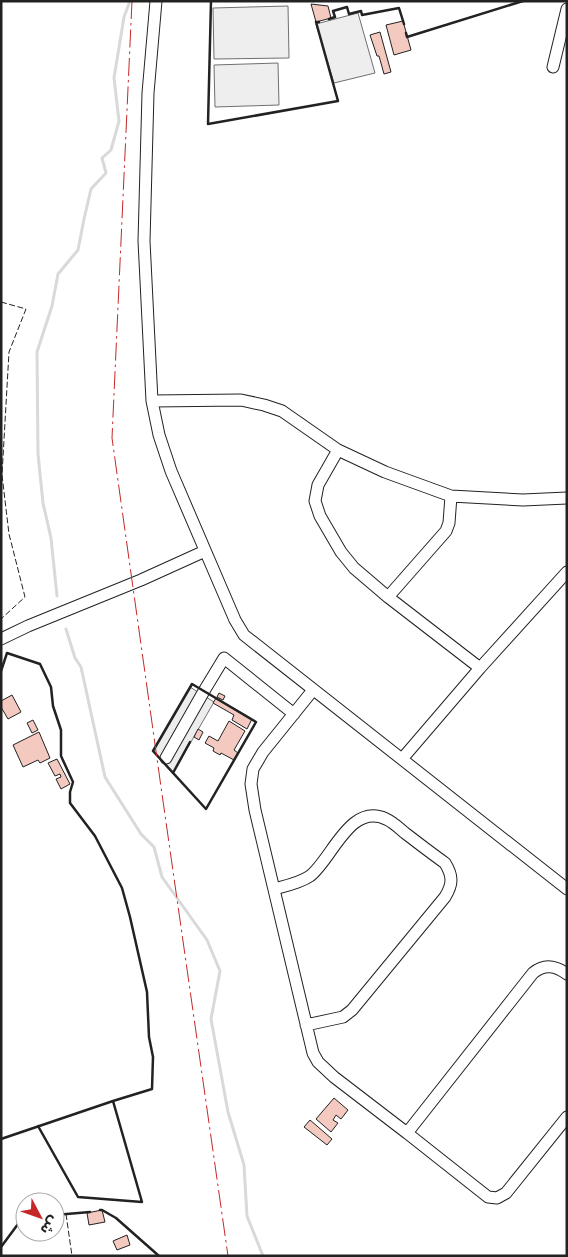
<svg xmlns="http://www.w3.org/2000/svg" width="568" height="1257" viewBox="0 0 568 1257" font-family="Overpass,'Noto Sans Arabic',sans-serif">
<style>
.green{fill:#eee;stroke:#6f6f6f}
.parking{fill:#ededed;stroke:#6f6f6f}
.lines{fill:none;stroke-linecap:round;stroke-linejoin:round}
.stream{stroke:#d9d9d9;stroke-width:3}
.building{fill:#f3c9c0;stroke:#222}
.minor-casing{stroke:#222;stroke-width:13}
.minor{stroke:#fff;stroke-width:11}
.fence{stroke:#222;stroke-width:1;stroke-dasharray:6 2.5;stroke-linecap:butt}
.wall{stroke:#222;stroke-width:2.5}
.power{stroke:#c62828;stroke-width:1;stroke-dasharray:18 4 2.5 4;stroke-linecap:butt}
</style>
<rect width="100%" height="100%" fill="#fff"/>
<path class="green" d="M288 6 289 58 214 59 213 8Z
M358 13 375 73 334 83 316 24Z
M278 63 279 105 215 107 214 65Z"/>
<path class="parking" d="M190 687 214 702 173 773 153 751Z"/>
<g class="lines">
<path class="stream" d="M57 596 51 538 43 503 38 454 37 352 52 306 58 274 78 250 84 219 91 189 106 173 102 158 111 150 119 121 114 78 124 17 130 1
M66 629 75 658 81 667 105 777 141 834 154 847 162 877 207 940 220 971 211 1019 228 1112 244 1165 247 1216 263 1256"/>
</g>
<path class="building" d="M311 4 328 6 331 18 316 22Z
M403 21 411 50 394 55 386 25Z
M380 32 391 72 384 74 379 56H377L370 35Z
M219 693 225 696 223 700 217 697Z
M12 695 21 712 8 719 1 707V701Z
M216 698 252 719 247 729 232 720 234 715 213 703Z
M33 720 38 730 32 733 27 723Z
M229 721 245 731 234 750 238 753 234 760 221 753 220 755 213 751 214 748 205 743 209 736 218 741Z
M198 729 203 732 199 740 194 737Z
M39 732 50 758 40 763 38 760 23 767 13 745Z
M57 759 70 784 61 789 56 779 61 777 60 774 55 776 48 763Z
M334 1098 348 1110 341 1119 336 1115 333 1120 338 1123 331 1132 316 1119Z
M310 1120 332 1139 327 1145 304 1127Z
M102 1210 105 1222 89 1225 87 1213Z
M127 1235 130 1245 117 1250 113 1241Z"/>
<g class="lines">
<defs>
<path id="minor" d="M156 1 148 93 144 241 152 401 159 435 171 471 235 620 244 635 567 889
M553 67 567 9
M152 401 241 400 264 405 282 411 338 450 385 472 451 496 523 500 567 498
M338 450 318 485 315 501 320 516 341 552 354 568 388 597 480 668
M388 597 446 531 449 523 451 496
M1 639 28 626 141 580 205 551
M313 690 263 752 253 769 251 784 255 810 313 1053 318 1062 334 1077 407 1133
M166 758 204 691 224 658 294 714
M402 759 480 668 567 572
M274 889C285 886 300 883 310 876 332 859 350 802 386 819 393 822 399 828 405 833 418 843 431 853 445 863 453 876 453 884 445 897L352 1010 343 1017 306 1025
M567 974C556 966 545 963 533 973L407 1133 488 1197 497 1198 506 1193 567 1117"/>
</defs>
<use href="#minor" class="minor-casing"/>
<use href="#minor" class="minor"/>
<path class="fence" d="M1 302 26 309 9 352 2 475 9 534 25 597 1 619
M66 1214 72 1256"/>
<path class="wall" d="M211 1 208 124 338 101 316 22H319
M329 19 335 17 333 11 347 7 349 14 361 11 362 15 399 8 404 24
M406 33 407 37 523 1
M1 671 7 653 40 664 51 687 53 706 61 730V756L73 782 70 792V803L95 836 122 888 130 917 147 992 149 1037 153 1057 152 1089 113 1101 1 1139
M192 684 256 722 206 809 153 751Z
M173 773 190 742
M38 1126 78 1197 142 1202 113 1101
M100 1210H102L116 1218 159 1256
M55 1215 90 1212
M1 1247 21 1220 25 1219"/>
<path class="power" d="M132 1 112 438 162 794 228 1256"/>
</g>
<rect width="568" height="1257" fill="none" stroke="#222222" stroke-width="5"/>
<g transform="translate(40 1217) rotate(131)"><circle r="24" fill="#ffffff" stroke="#a7a7a7"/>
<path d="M0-4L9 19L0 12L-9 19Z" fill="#c62828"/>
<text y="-8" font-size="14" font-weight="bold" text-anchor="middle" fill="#222222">ش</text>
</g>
</svg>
